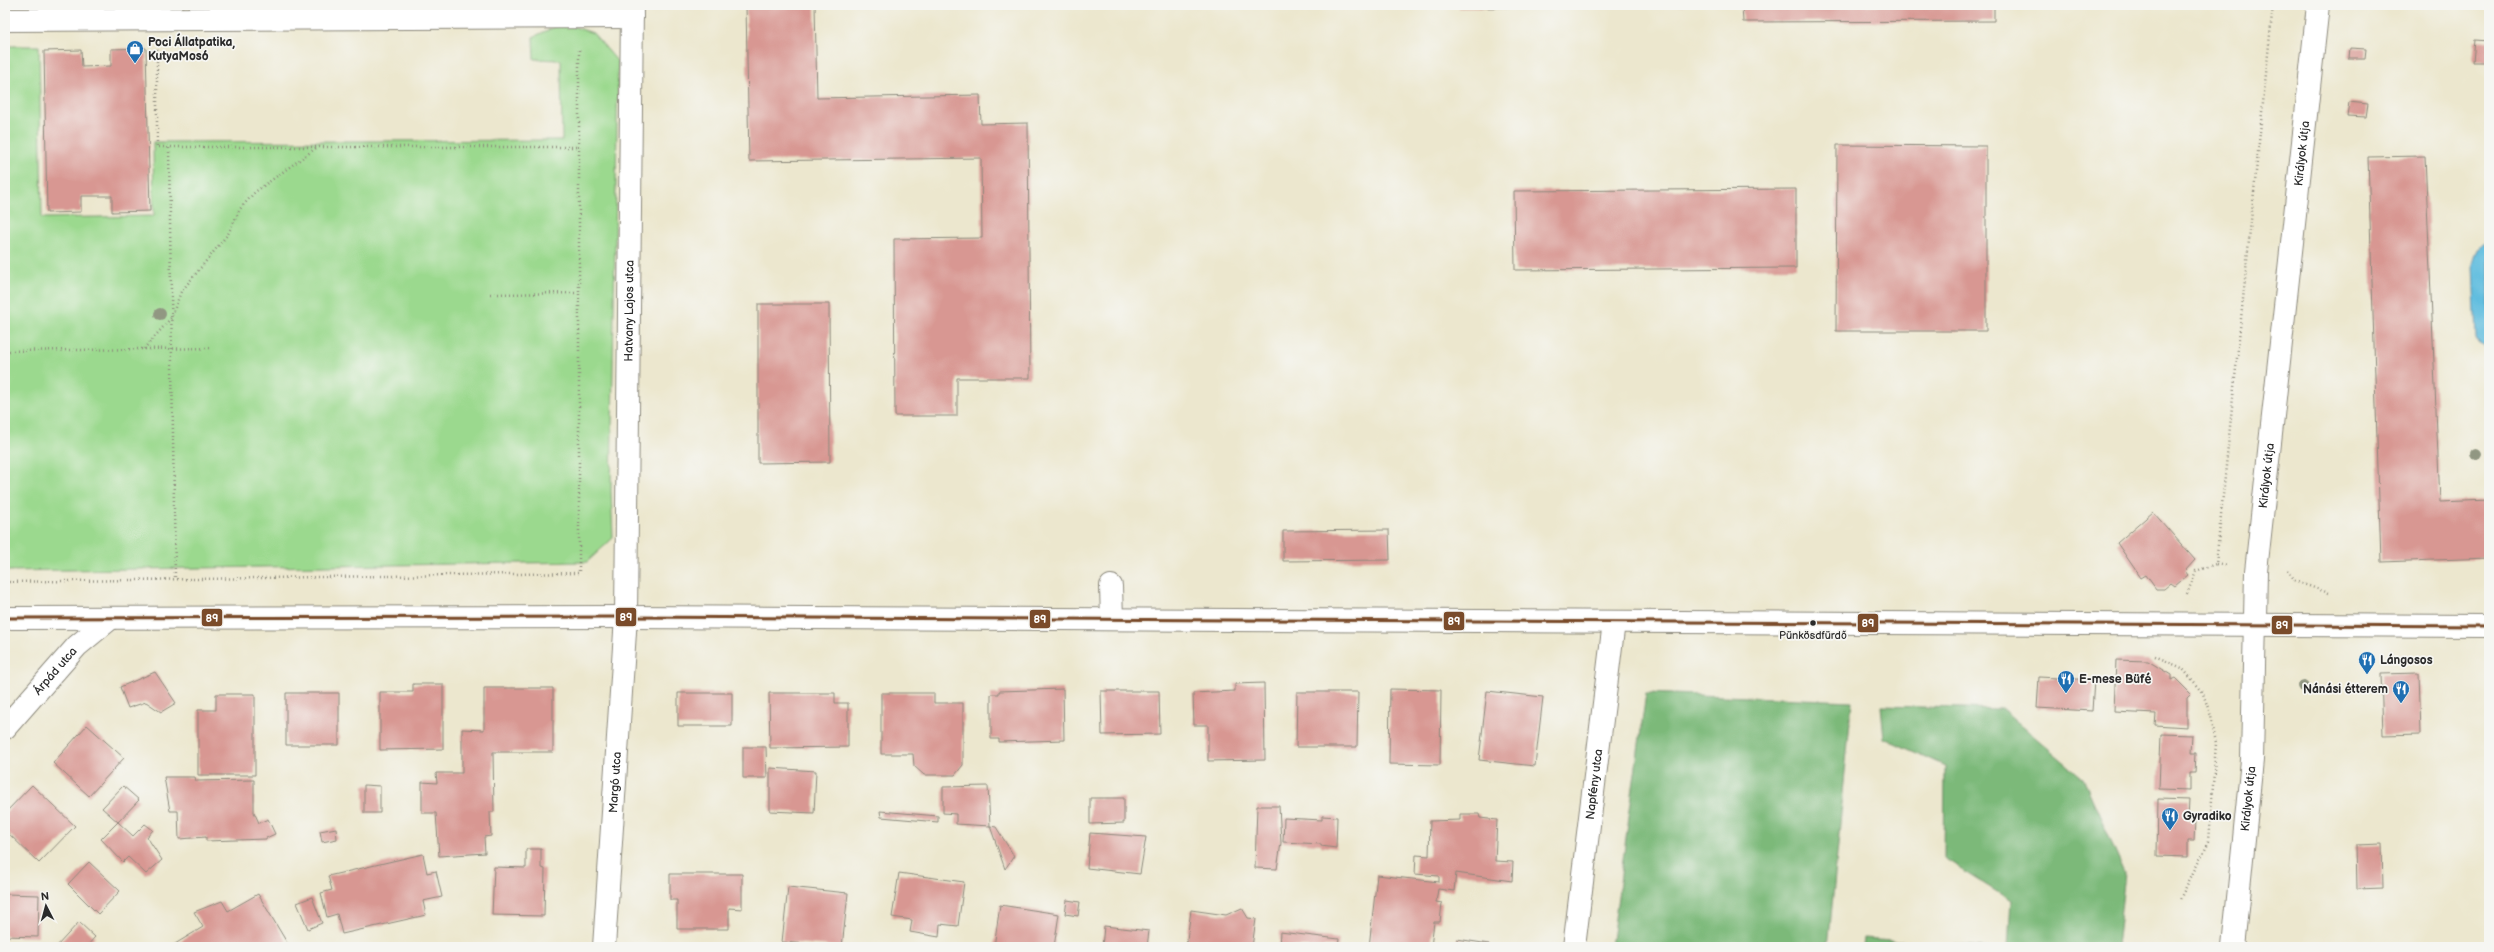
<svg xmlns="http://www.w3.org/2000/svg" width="2494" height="952" viewBox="0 0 2494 952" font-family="'Balsamiq Sans',sans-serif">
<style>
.green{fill:#9bd98e;stroke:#63825c}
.forest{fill:#7cb979;stroke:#547252}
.water{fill:#61bddf;stroke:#467485}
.building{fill:#d89792}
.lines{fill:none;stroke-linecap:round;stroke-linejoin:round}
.minor-casing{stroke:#8c897c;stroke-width:24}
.path{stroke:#8c897c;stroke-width:2.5;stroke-dasharray:1 3;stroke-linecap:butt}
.minor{stroke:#fff;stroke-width:22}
.bus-1-casing{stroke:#f6f6f2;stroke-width:6}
.bus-1{stroke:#7a4b2a;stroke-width:3}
.tree{fill:#919782}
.bus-dot{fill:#2b2b2b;stroke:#f6f6f2;stroke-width:1.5}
.labels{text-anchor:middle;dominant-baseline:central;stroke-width:3.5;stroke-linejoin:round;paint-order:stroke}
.bus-label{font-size:11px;fill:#2b2b2b;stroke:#f6f6f2}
.poi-label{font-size:12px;font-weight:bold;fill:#2b2b2b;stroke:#f6f6f2;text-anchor:start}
.street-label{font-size:12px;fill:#2b2b2b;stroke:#f6f6f2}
.line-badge{stroke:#f6f6f2;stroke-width:1.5}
.badge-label{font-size:11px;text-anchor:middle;font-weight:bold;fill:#fff}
</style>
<rect width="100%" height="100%" fill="#f6f6f2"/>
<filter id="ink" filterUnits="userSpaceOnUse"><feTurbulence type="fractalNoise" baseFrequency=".025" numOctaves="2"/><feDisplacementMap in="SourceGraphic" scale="8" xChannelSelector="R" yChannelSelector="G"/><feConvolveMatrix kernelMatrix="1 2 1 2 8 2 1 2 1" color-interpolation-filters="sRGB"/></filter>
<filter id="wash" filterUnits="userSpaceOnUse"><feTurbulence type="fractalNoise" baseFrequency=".012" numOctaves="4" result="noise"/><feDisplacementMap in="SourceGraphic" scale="16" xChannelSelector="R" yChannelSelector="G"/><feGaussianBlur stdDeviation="0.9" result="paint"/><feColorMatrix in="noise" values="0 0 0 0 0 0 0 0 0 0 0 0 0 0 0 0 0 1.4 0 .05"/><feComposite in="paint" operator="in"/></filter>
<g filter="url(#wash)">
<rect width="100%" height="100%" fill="#ece7ce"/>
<path class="green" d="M563 23 593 33 618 62 611 490 613 538 587 562 5 571V46H39L42 218 154 216 153 142 562 140 561 60 534 59 533 37Z"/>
<path class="forest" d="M1646 693 1852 701 1828 947H1611Z
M1881 706 2002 709 2083 778 2125 873 2117 947H2008L2011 900 1944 858 1945 766 1884 738Z
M1864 938 1983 947H1863Z"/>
<path class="water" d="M2489 240V350L2478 343 2476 339 2473 265C2474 256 2479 243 2489 240Z"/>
<g id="blocks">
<path class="building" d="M746 5H815L817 98 980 95 981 124 1028 123 1030 378H957V416H895L894 239 982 238 981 158 749 161Z
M1459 5H1683V6L1459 8Z
M1742 5H1994V21L1743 22Z
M2475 40 2489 41V62H2473Z
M146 48 150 211 112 212V196H81V212L47 213 44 51 81 50 82 67 111 66V49Z
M2350 48 2366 49 2365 58H2349Z
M2349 102 2368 104 2366 117 2347 116Z
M1837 145 1986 146V331H1836Z
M2425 156 2440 502 2489 500V558L2381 562 2368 157Z
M1796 189V268L1515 270 1514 191Z
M758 304H829L830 462 758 463Z
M2153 512 2195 560 2185 571 2188 575 2175 586 2171 583 2164 589H2156L2146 575 2141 578 2117 543Z
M1389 530 1390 560 1283 561V531Z
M2116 660 2148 661 2171 675V680L2175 678 2191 694 2187 698V727L2155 725 2156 714 2114 712Z
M155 672 176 703 161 712 146 702 128 708 120 687Z
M2419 673 2421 734 2383 735 2381 674Z
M2039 677 2094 680 2092 711 2037 708Z
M1264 683 1265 760 1208 761V725H1194L1193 693 1235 691V684Z
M413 684H443V749L380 750V692H413Z
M484 688H553V752H493L494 812H490L491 836 484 837 485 853 439 856 436 813H422V782L437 783 436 773H462V729L484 730Z
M1063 689 1064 740 999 742V739H991V694H999V691Z
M1390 689 1441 690 1440 765 1389 764Z
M1101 691H1159L1160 734 1102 735Z
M1487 691 1543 697 1535 766 1479 760Z
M1297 692H1358L1357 747H1296Z
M286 693H339V745H286Z
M678 693H732V726H678Z
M769 693H835V703H848V747L770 748Z
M881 693H934V703H963V765L955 775H924L914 766 913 754H881Z
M216 694H255V775H198V710H216Z
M87 725 124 758 89 796 53 763Z
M2161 734 2192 735 2191 753H2196L2195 773H2190V790L2159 789Z
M743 747H766L767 778H743Z
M770 768 816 771 814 813 770 811Z
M164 777H195L196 781 254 780V812L259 823 268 819 275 834 266 838V839L206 841V837L179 839 178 811H170Z
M32 785 75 826 39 863 5 830V813Z
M364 785 380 786V813H364Z
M123 786 139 800 118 822 102 808Z
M988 786 990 826 996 827 1014 856 1005 869 990 826 956 824V814L943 813V787Z
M1090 798H1124V823L1090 824Z
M2158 799 2189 800 2188 820H2195L2194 841H2188V857L2157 856Z
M1257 806H1279L1281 843 1277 869 1255 868Z
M880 811 938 816V822L881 817Z
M1460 814H1479L1480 818 1497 820 1495 861 1513 862 1512 881 1456 873 1454 891 1438 889 1436 902 1442 903 1440 922H1434L1431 947H1369L1377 875 1439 882V876L1415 874 1416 855 1429 856 1430 821 1460 820Z
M1322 816 1337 817 1336 848 1321 846V844L1283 842 1284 818 1322 820Z
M118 822 133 836 145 824 153 830 147 837 162 860 146 874 128 857 123 862 101 839Z
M336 828 337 839 322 842 320 831Z
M1090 833 1146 837 1140 874 1087 868Z
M2382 844 2383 888 2357 889 2356 845Z
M526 849H541V868L545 869 544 916 492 915 494 867 526 868Z
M423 854 427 873 436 871 442 897 423 901 426 915 342 934 337 914 327 917 321 893 332 890 328 876Z
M89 862 120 891 98 914 68 884Z
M899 873 964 882 958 926 940 924 939 937 910 932 912 920 892 917Z
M670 874H742V909L729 908V929H677V900H670Z
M788 887 848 893 842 947 782 942Z
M5 894 39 895 38 937 5 936Z
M258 894 289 946 288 947H170L203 927 194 912 222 901 228 911Z
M312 897 322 923 308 929 297 903Z
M1067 900 1080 902 1078 916 1065 914Z
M1000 905 1059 914 1054 947H994Z
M1242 908 1248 918 1256 919 1252 947H1186L1191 910 1226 915Z
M79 922 95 937 86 947H56Z
M1104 926 1149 931 1147 947H1102Z
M1280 932 1339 939 1338 947H1279Z
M1457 939 1489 944V947H1456Z"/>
</g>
</g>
<g filter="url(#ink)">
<use href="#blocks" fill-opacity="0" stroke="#8c897c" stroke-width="1"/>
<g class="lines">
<defs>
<g id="minor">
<path d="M5 20 632 17"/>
<path d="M1111 586 1112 619"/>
<path d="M5 618 626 617 2489 626"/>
<path id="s1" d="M5 728 77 646 111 618"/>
<path id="s2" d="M604 947 626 617 632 5"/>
<path id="s3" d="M1574 947 1614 622"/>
<path id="s4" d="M2233 947 2252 760 2256 571 2318 5"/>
</g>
</defs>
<use href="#minor" class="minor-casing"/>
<path class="path" d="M157 49V147H579V47
M169 148 175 579
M490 294 578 293
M144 349 171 318 181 292 228 234 240 209 255 192 316 148
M5 351 213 348
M2216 564 2227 566
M2288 570 2295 581 2329 593
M5 582 579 573V147
M2187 594 2196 571 2216 564 2273 5
M2155 656 2182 668 2202 691 2211 716 2216 743 2209 841 2179 901"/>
<use href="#minor" class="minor"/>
<defs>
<path id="bus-1" d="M5 618 626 617 2489 626"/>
</defs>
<use href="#bus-1" class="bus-1-casing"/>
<use href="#bus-1" class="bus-1"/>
</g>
<g class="tree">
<circle cx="160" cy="314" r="6"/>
<circle cx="2476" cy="454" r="6"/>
<circle cx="2304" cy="686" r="6"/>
</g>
</g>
<defs>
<symbol id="shop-pin" viewBox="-11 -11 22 30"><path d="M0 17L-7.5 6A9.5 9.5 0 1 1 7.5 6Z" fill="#1f6fb2" stroke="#f6f6f2"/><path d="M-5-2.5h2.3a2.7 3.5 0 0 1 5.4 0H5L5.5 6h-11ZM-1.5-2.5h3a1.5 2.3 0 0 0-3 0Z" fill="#fff"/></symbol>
<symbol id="restaurant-pin" viewBox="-11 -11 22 30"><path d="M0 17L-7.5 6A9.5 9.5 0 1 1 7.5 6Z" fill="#1f6fb2" stroke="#f6f6f2"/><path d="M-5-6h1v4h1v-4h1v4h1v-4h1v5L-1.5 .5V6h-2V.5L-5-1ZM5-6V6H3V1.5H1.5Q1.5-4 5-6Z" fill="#fff"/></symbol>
</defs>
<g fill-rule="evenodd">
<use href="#shop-pin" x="125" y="39" width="20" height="27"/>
<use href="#restaurant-pin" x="2357" y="650" width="20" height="27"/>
<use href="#restaurant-pin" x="2056" y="669" width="20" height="27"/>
<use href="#restaurant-pin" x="2391" y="679" width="20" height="27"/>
<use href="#restaurant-pin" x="2160" y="806" width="20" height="27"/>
</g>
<circle class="bus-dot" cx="1813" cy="623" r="3.5"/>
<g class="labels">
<g class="bus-label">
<text x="1813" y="635">Pünkösdfürdő</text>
</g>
<g class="poi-label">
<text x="148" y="42">Poci Állatpatika,<tspan x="148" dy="14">KutyaMosó</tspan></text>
<text x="2380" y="660">Lángosos</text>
<text x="2079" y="679">E-mese Büfé</text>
<text x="2388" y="689" text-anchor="end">Nánási étterem</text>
<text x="2183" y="816">Gyradiko</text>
</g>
<g class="street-label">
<text stroke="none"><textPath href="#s4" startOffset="797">Királyok útja</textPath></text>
<text stroke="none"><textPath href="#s2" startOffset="637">Hatvany Lajos utca</textPath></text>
<text stroke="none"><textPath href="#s4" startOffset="473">Királyok útja</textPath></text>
<text stroke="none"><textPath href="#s1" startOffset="76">Árpád utca</textPath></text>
<text stroke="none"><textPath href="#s2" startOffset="165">Margó utca</textPath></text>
<text stroke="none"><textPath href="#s3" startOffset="164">Napfény utca</textPath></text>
<text stroke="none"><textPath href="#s4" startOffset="149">Királyok útja</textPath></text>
</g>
</g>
<g class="line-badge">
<rect x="615" y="607" width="22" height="20" rx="4" fill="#7a4b2a"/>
<rect x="201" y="608" width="22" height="19" rx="4" fill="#7a4b2a"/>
<rect x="1029" y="609" width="22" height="20" rx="4" fill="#7a4b2a"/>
<rect x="1443" y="611" width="22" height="20" rx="4" fill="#7a4b2a"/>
<rect x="1857" y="613" width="22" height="20" rx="4" fill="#7a4b2a"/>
<rect x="2271" y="615" width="22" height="20" rx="4" fill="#7a4b2a"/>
</g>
<g class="badge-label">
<text x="626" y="621">89</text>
<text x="212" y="622">89</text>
<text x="1040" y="623">89</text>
<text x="1454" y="625">89</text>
<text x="1868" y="627">89</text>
<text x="2282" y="629">89</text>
</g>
<rect width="2494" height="952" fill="none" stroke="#f6f6f2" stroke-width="20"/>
<g transform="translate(46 906) rotate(354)" stroke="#f6f6f2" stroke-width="3" paint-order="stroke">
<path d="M0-3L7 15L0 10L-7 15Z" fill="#2b2b2b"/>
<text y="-6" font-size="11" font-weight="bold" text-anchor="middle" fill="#2b2b2b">N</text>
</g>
</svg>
